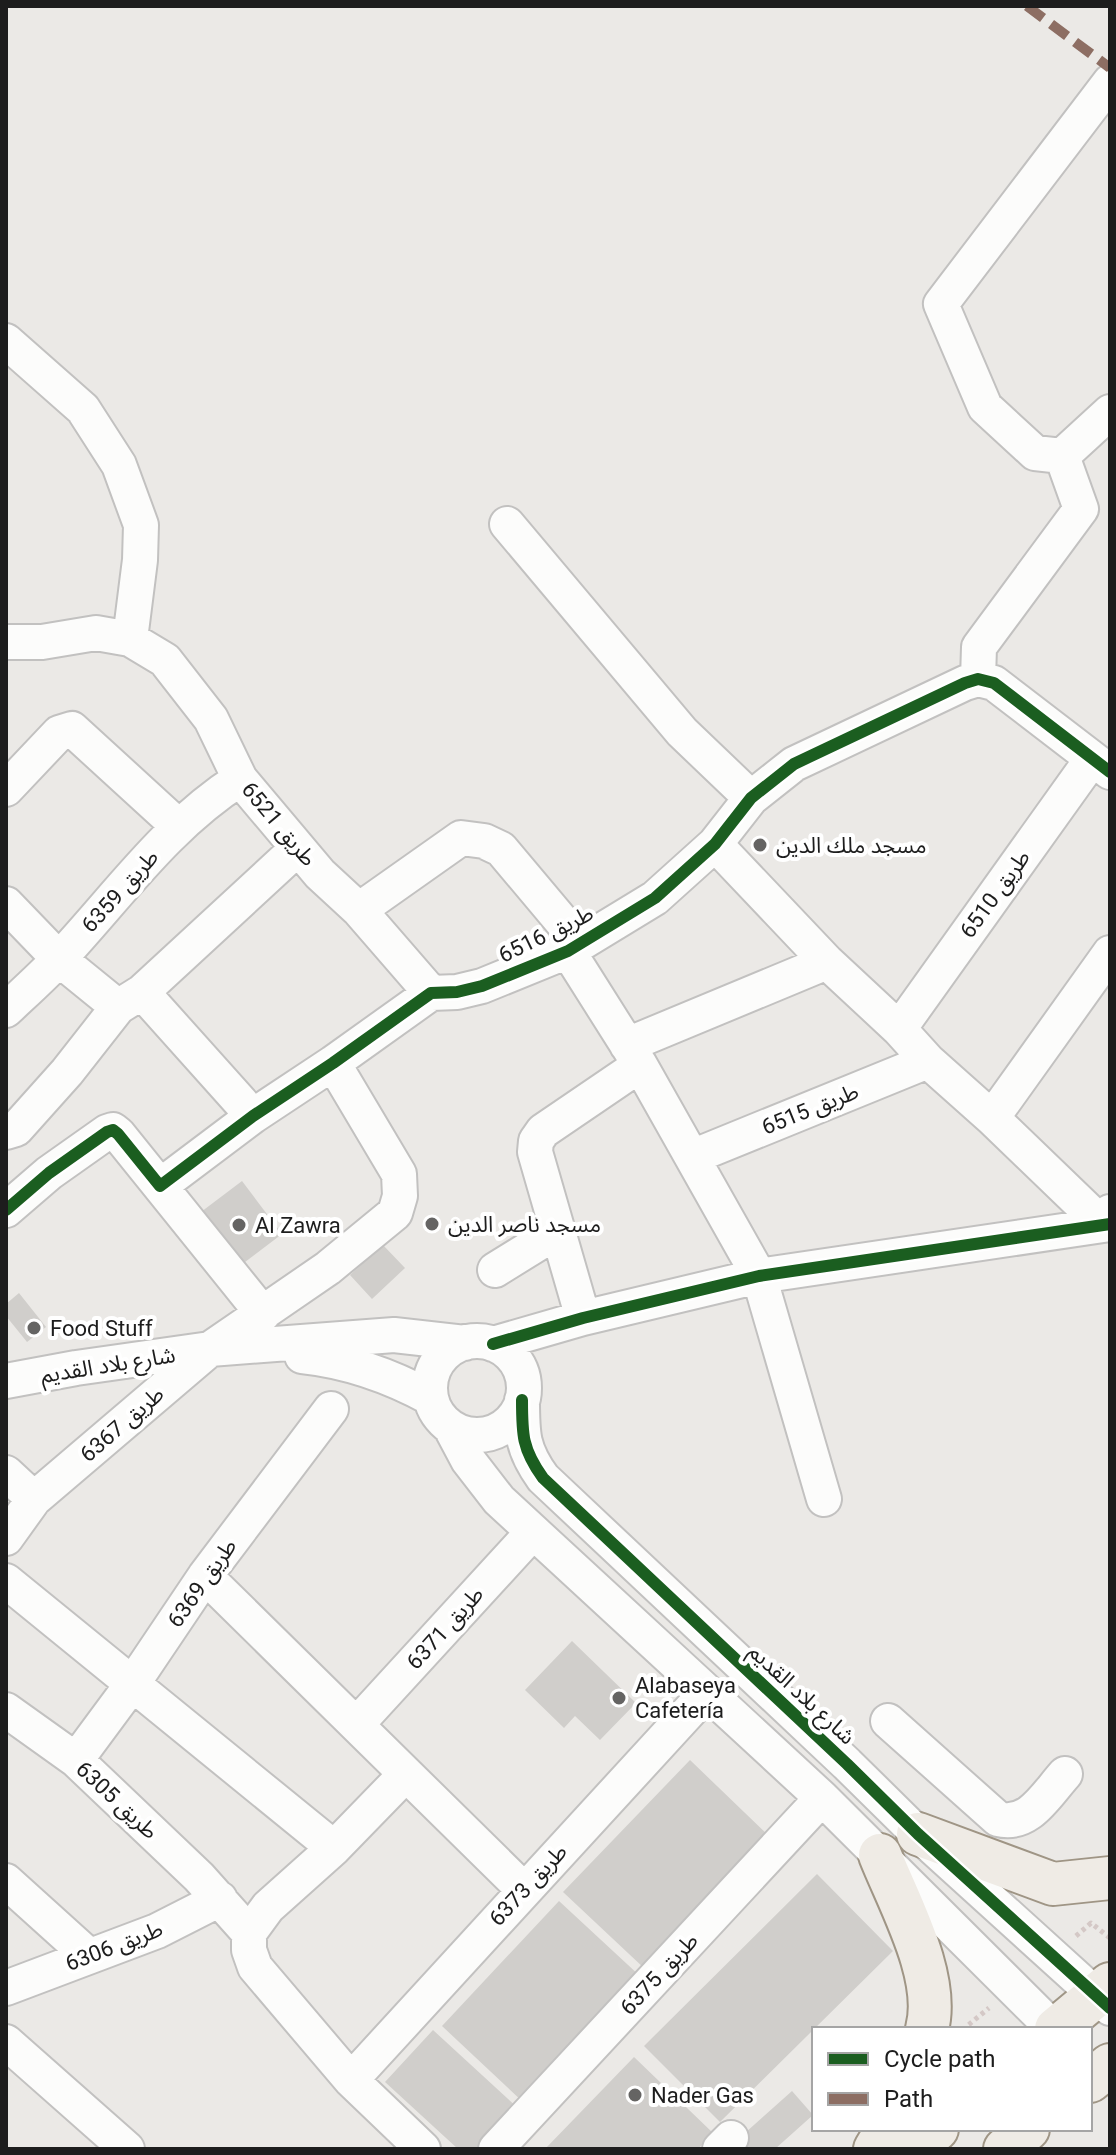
<svg xmlns="http://www.w3.org/2000/svg" width="1116" height="2155" viewBox="0 0 1116 2155" font-family="Roboto,'Noto Sans Arabic',sans-serif">
<style>
.building{fill:#d0cecb}
.lines{fill:none;stroke-linecap:round;stroke-linejoin:round}
.minor-casing{stroke:#c2c1c0;stroke-width:38}
.major-casing{stroke:#9f9585;stroke-width:46}
.path{stroke:#d4c8c6;stroke-width:5;stroke-dasharray:4 4;stroke-linecap:butt}
.minor{stroke:#fcfcfb;stroke-width:34}
.major{stroke:#efebe5;stroke-width:42}
.quiet{stroke:#8d6e63;stroke-width:10;stroke-dasharray:20 10;stroke-linecap:butt}
.cycleway-casing{stroke:#fff;stroke-width:17}
.cycleway{stroke:#1b5e20;stroke-width:12}
.poi-dot{fill:#656463;stroke:#fff;stroke-width:3}
.labels{text-anchor:middle;dominant-baseline:central;stroke-width:8;stroke-linejoin:round;paint-order:stroke}
.street-label{font-size:22px;fill:#1d1d1d;stroke:#fff}
.poi-label{font-size:22px;fill:#1d1d1d;stroke:#fff;text-anchor:start}
</style>
<rect width="100%" height="100%" fill="#ebe9e6"/>
<path class="building" d="M242 1181 282 1234 237 1268 197 1215Z
M383 1245 405 1268 372 1299 350 1275Z
M19 1293 46 1327 27 1342 6 1316V1304Z
M572 1641 636 1703 600 1740 575 1716 564 1728 525 1690Z
M690 1760 771 1838 645 1969 563 1892Z
M817 1874 893 1951 720 2122 644 2046Z
M559 1901 641 1977 523 2102 442 2026Z
M433 2030 519 2109 482 2149H458L385 2082Z
M634 2057 713 2133 698 2149H545Z
M792 2091 813 2115 775 2149H727Z"/>
<g class="lines">
<defs>
<path id="minor" d="M1110 82 941 304 985 407 1035 453 1062 456 1110 412
M6 341 83 409 119 465 141 525 140 560 130 639
M507 524 682 732 751 798
M6 642H42L96 633 130 639 165 660 211 719 240 779 320 874 359 910 431 993
M978 679 979 647 1081 509 1062 456
M6 789 59 733 72 729 178 826
M715 844 827 962 899 1029 928 1061 992 1118 1102 1224 1110 1212
M6 904 59 959 118 1007
M359 910 461 838 484 841 501 849 580 943
M568 951 640 1065 759 1276 824 1499
M142 992 253 1116
M6 1010C24 993 42 977 59 959 118 896 166 826 240 779
M899 1029 1092 759
M627 1045 827 962
M992 1118 1110 953
M6 1132 16 1129 67 1072 118 1007 142 992 298 848
M692 1157 928 1061
M160 1186 253 1116 333 1063 431 993 457 992 482 986 568 951 655 898 715 844 751 798 794 764 965 683 978 679 994 683 1110 772
M6 1210 49 1173 107 1132 113 1130 118 1134 263 1314
M495 1270 558 1231
M583 1318 535 1152 536 1141 543 1131 640 1065
M430 1388a47 47 0 1 1 94 0a47 47 0 1 1-94 0Z
M493 1344 583 1318 759 1276 1110 1224
M302 1356C349 1361 389 1375 431 1398
M6 1381 76 1368 210 1349 394 1335 465 1343
M522 1400C522 1434 522 1449 543 1478L847 1764 918 1834 1110 2008
M451 1428 468 1460 499 1500 822 1798 1054 2029
M6 1473 34 1499
M6 1538 34 1499 210 1349 328 1268 395 1213 400 1196 399 1174 333 1063
M205 1576 523 1889
M6 1581 334 1848
M6 1710 76 1760 199 1877 249 1933
M888 1721 998 1819C1029 1827 1046 1795 1065 1774
M357 1724 533 1532
M76 1760 133 1683 205 1576 331 1409
M6 1881 89 1956
M249 1933V1950L255 1967 351 2080 423 2149
M249 1933 268 1907 334 1848 405 1775
M6 1988 157 1931 220 1899
M6 2042 127 2149
M351 2080 707 1692
M496 2149 822 1798
M720 2149 731 2138"/>
<path id="major" d="M918 1834 1053 1884 1110 1878
M880 1855C899 1903 941 1977 927 2029
M1056 2029 1110 1984
M1090 2081 1110 2065
M875 2149 887 2129
M913 2149 937 2129
M1005 2149 1028 2129"/>
</defs>
<use href="#minor" class="minor-casing"/>
<use href="#major" class="major-casing"/>
<path class="path" d="M1076 1936 1091 1923 1110 1938
M972 2029 967 2026 989 2008"/>
<use href="#minor" class="minor"/>
<use href="#major" class="major"/>
<path class="quiet" d="M1027 6 1110 68"/>
<defs>
<path id="cycleway" d="M6 1210 49 1173 107 1132 113 1130 118 1134 160 1186 253 1116 333 1063 431 993 457 992 482 986 568 951 655 898 715 844 751 798 794 764 965 683 978 679 994 683 1110 772
M493 1344 583 1318 759 1276 1110 1224
M522 1400C522 1434 522 1449 543 1478L847 1764 918 1834 1110 2008"/>
</defs>
<use href="#cycleway" class="cycleway-casing"/>
<use href="#cycleway" class="cycleway"/>
</g>
<g class="poi-dot">
<circle cx="760" cy="845" r="8"/>
<circle cx="432" cy="1224" r="8"/>
<circle cx="239" cy="1225" r="8"/>
<circle cx="34" cy="1328" r="8"/>
<circle cx="619" cy="1698" r="8"/>
<circle cx="635" cy="2095" r="8"/>
</g>
<g class="labels">
<g class="street-label">
<text transform="translate(279 824) rotate(50)">طريق 6521</text>
<text transform="translate(120 891) rotate(-48)">طريق 6359</text>
<text transform="translate(995 894) rotate(-54)">طريق 6510</text>
<text transform="translate(546 934) rotate(-26)">طريق 6516</text>
<text transform="translate(810 1109) rotate(-22)">طريق 6515</text>
<text transform="translate(108 1365) rotate(-9)">شارع بلاد القديم</text>
<text transform="translate(122 1424) rotate(-41)">طريق 6367</text>
<text transform="translate(202 1583) rotate(-55)">طريق 6369</text>
<text transform="translate(445 1628) rotate(-48)">طريق 6371</text>
<text transform="translate(802 1694) rotate(43)">شارع بلاد القديم</text>
<text transform="translate(117 1800) rotate(43)">طريق 6305</text>
<text transform="translate(528 1885) rotate(-47)">طريق 6373</text>
<text transform="translate(114 1946) rotate(-21)">طريق 6306</text>
<text transform="translate(659 1974) rotate(-47)">طريق 6375</text>
</g>
<g class="poi-label">
<text x="776" y="845">مسجد ملك الدين</text>
<text x="448" y="1224">مسجد ناصر الدين</text>
<text x="255" y="1225">Al Zawra</text>
<text x="50" y="1328">Food Stuff</text>
<text x="635" y="1685">Alabaseya<tspan x="635" dy="25">Cafetería</tspan></text>
<text x="651" y="2095">Nader Gas</text>
</g>
</g>
<rect width="1116" height="2155" fill="none" stroke="#1d1d1d" stroke-width="16"/>
<rect x="812" y="2027" width="280" height="104" fill="#ffffff" stroke="#a5a5a5" stroke-width="2"/>
<rect x="828" y="2053" width="40" height="12" fill="#1b5e20" stroke="#a5a5a5" stroke-width="2"/>
<text x="884" y="2067" font-size="24" fill="#1d1d1d">Cycle path</text>
<rect x="828" y="2093" width="40" height="12" fill="#8d6e63" stroke="#a5a5a5" stroke-width="2"/>
<text x="884" y="2107" font-size="24" fill="#1d1d1d">Path</text>
</svg>
